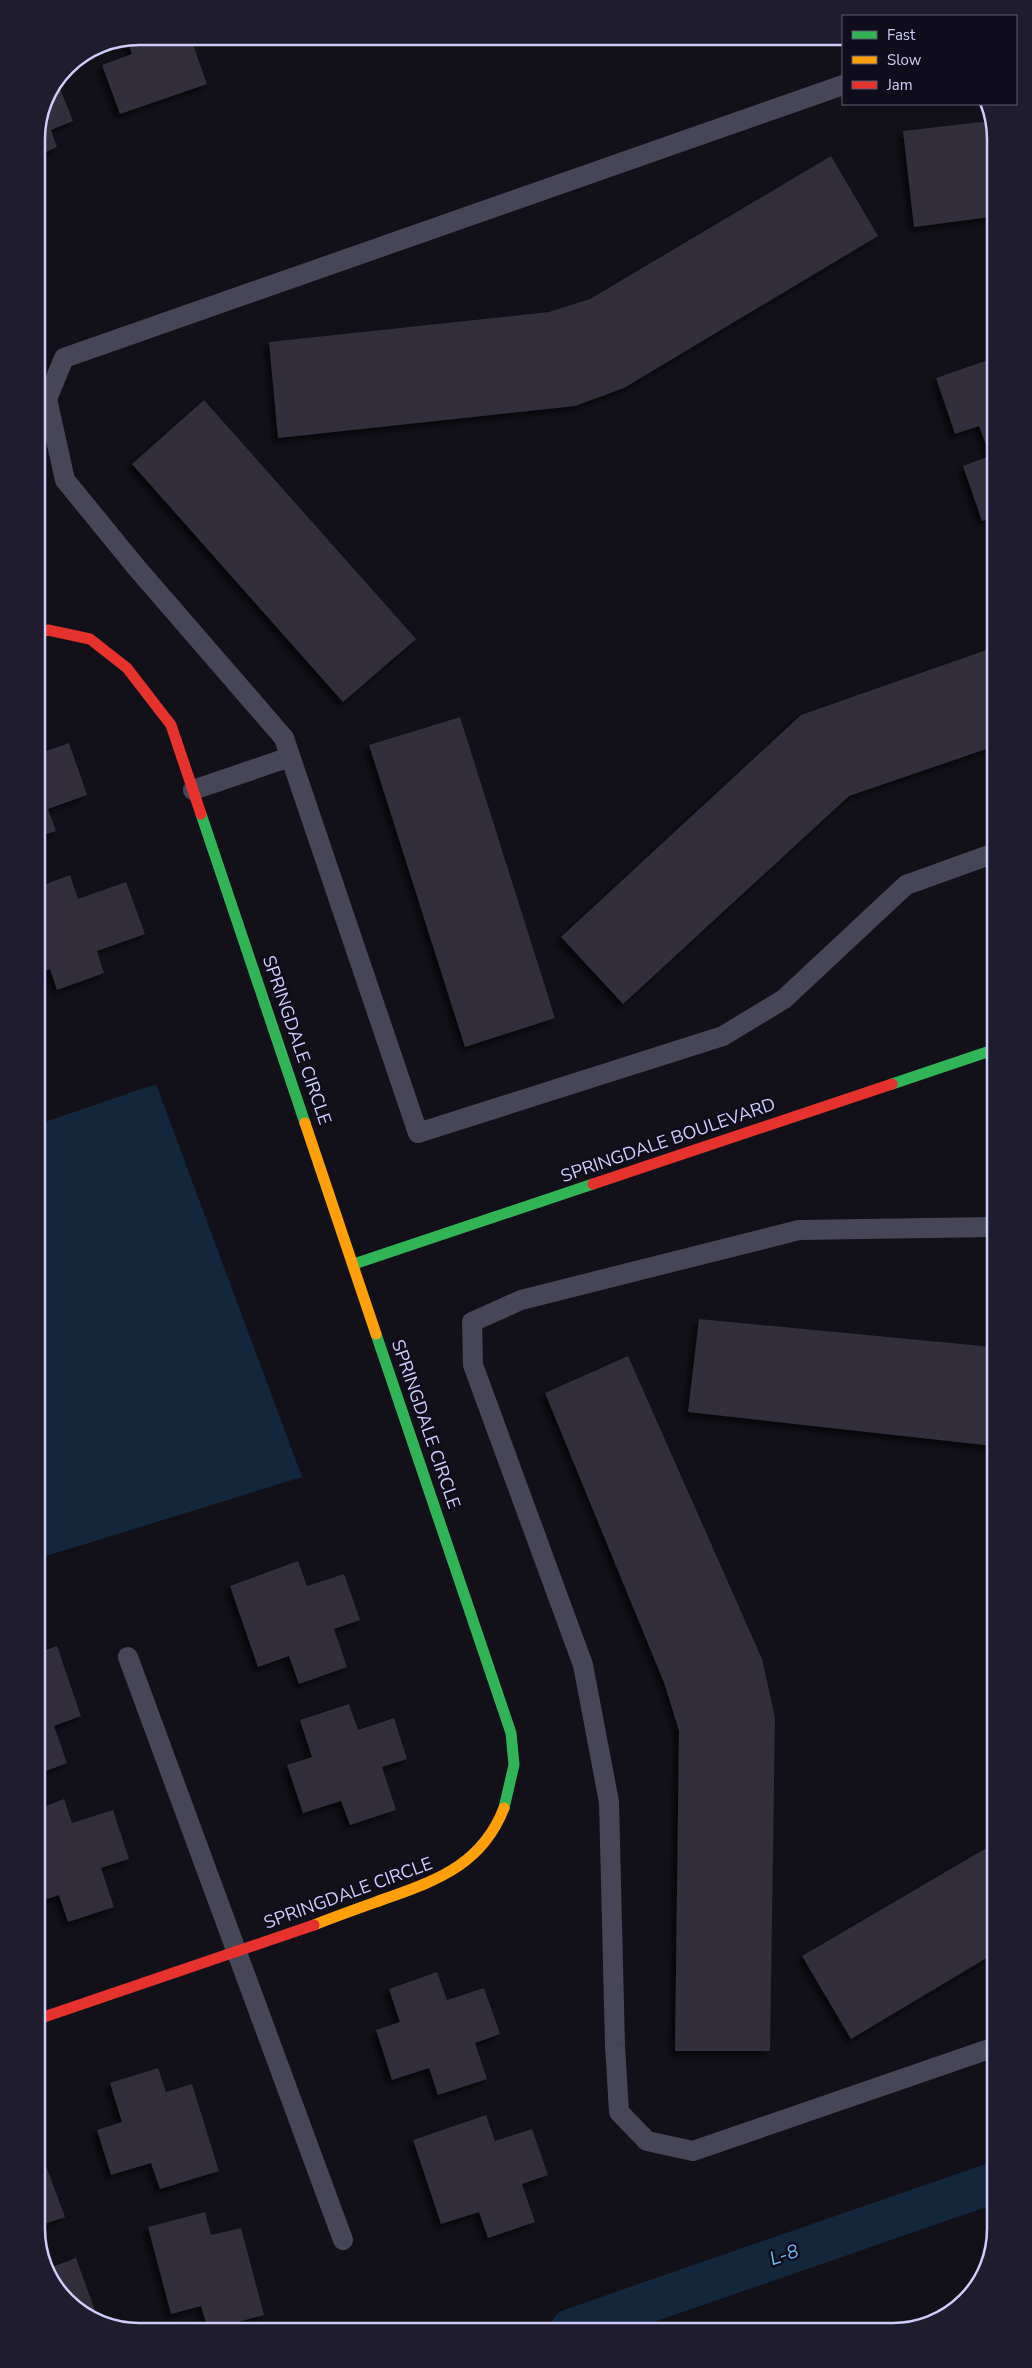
<svg xmlns="http://www.w3.org/2000/svg" width="1032" height="2368" viewBox="0 0 1032 2368" font-family="'Nunito Sans',sans-serif">
<style>
.water{fill:#12263c}
.lines{fill:none;stroke-linecap:round;stroke-linejoin:round}
.canal{stroke:#12263c;stroke-width:41}
.building{fill:#302e3b;filter:url(#shadow)}
.lane{stroke:#474658;stroke-width:20}
.fast{stroke:#30b455;stroke-width:11}
.slow{stroke:#ff9f0a;stroke-width:11}
.jam{stroke:#e5322d;stroke-width:11}
.labels{text-anchor:middle;dominant-baseline:central;stroke-width:5;stroke-linejoin:round;paint-order:stroke}
.street-label{font-size:18px;fill:#cfcdfa;stroke:#0f0d1c}
.water-label{font-size:19px;font-style:italic;fill:#66baef;stroke:#0f0d1c}
.rim{fill:none;stroke:#cfcdfa;stroke-width:2.5}
</style>
<defs>
<filter id="shadow"><feDropShadow dx="-4.5" dy="4.5" stdDeviation="2.5" flood-color="#0009"/></filter>
</defs>
<rect width="100%" height="100%" fill="#121018"/>
<path class="water" d="M156 1084 302 1477 40 1558 39 1124Z"/>
<g class="lines">
<path class="canal" d="M571 2329 996 2182"/>
</g>
<path class="building" d="M143 36H190L207 84 120 114 102 65 132 54 128 42Z
M57 81 73 121 51 130 57 147 37 156 36 133 44 100Z
M990 121V217L914 227 903 131Z
M831 156 878 236 624 388 575 406 278 438 269 342 549 312 590 299Z
M991 359V518L982 521 963 466 990 456 979 426 955 434 936 378Z
M204 400 416 639 343 702 132 464Z
M992 648V747L849 796 623 1004 561 937 801 715Z
M460 717 555 1018 465 1047 369 745Z
M69 743 87 795 48 809 56 831 38 837V754Z
M70 875 78 899 126 882 145 934 97 951 104 973 57 990 50 969 39 973 38 887Z
M699 1319 993 1347 994 1446 688 1412Z
M628 1356 762 1659 775 1718 770 2051H675L679 1731 665 1685 545 1393Z
M298 1561 307 1586 344 1574 360 1620 334 1629 347 1667 299 1684 289 1656 258 1667 230 1586Z
M57 1646 81 1716 54 1726 67 1763 41 1773 40 1652Z
M349 1704 358 1730 394 1718 407 1759 382 1767 396 1810 350 1825 341 1801 303 1813 287 1765 312 1757 300 1720Z
M64 1799 72 1823 113 1810 129 1859 101 1868 114 1907 68 1922 59 1895 41 1901V1808Z
M995 1843V1953L851 2039 802 1956Z
M437 1972 447 2000 484 1988 500 2034 475 2043 487 2079 438 2095 429 2068 392 2080 376 2030 400 2022 389 1989Z
M158 2068 166 2092 192 2084 219 2171 160 2189 151 2163 111 2175 97 2130 122 2122 110 2083Z
M486 2115 495 2141 532 2129 548 2175 522 2184 535 2222 488 2238 479 2212 441 2224 413 2140Z
M42 2155 65 2217 42 2225Z
M205 2212 211 2235 241 2228 264 2315 208 2330 201 2306 171 2314 148 2227Z
M76 2258 98 2319 77 2311 47 2269Z"/>
<g class="lines">
<path class="lane" d="M843 85 64 358 47 399 65 480 136 567 284 738 418 1133 723 1036 784 999 906 885 992 854
M193 790 290 757
M993 1227 799 1230 521 1300 472 1322 473 1365 583 1665 609 1802 615 2045 619 2112 647 2141 693 2151 995 2047
M128 1657 343 2240"/>
<path class="fast" d="M201 814 305 1123
M892 1084 993 1050
M354 1264 593 1184
M376 1334 511 1733 514 1765 504 1808"/>
<path class="slow" d="M305 1123 376 1334
M314 1925C339 1915 365 1906 390 1897 441 1879 483 1862 504 1808"/>
<path class="jam" d="M38 634 48 630 90 639 127 668 171 725 201 814
M593 1184 892 1084
M41 2018 314 1925"/>
</g>
<g class="labels">
<g class="street-label">
<text transform="translate(297 1040) rotate(71)">SPRINGDALE CIRCLE</text>
<text transform="translate(668 1140) rotate(-19)">SPRINGDALE BOULEVARD</text>
<text transform="translate(426 1424) rotate(71)">SPRINGDALE CIRCLE</text>
<text transform="translate(348 1893) rotate(-20)">SPRINGDALE CIRCLE</text>
</g>
<g class="water-label">
<text transform="translate(784 2255) rotate(-19)">L-8</text>
</g>
</g>
<path d="M0 0H1032V2368H0ZM139 45H893A94 94 0 0 1 987 139V2229A94 94 0 0 1 893 2323H139A94 94 0 0 1 45 2229V139A94 94 0 0 1 139 45Z" fill="#1e1c2e" fill-rule="evenodd"/>
<path class="rim" d="M139 45H893A94 94 0 0 1 987 139V2229A94 94 0 0 1 893 2323H139A94 94 0 0 1 45 2229V139A94 94 0 0 1 139 45Z"/>
<rect x="842" y="15" width="175" height="90" fill="#0f0d1c" stroke="#5c5a75"/>
<rect x="852" y="31" width="25" height="8" fill="#30b455" stroke="#5c5a75"/>
<text x="887" y="40" font-size="15" fill="#cfcdfa">Fast</text>
<rect x="852" y="56" width="25" height="8" fill="#ff9f0a" stroke="#5c5a75"/>
<text x="887" y="65" font-size="15" fill="#cfcdfa">Slow</text>
<rect x="852" y="81" width="25" height="8" fill="#e5322d" stroke="#5c5a75"/>
<text x="887" y="90" font-size="15" fill="#cfcdfa">Jam</text>
</svg>
